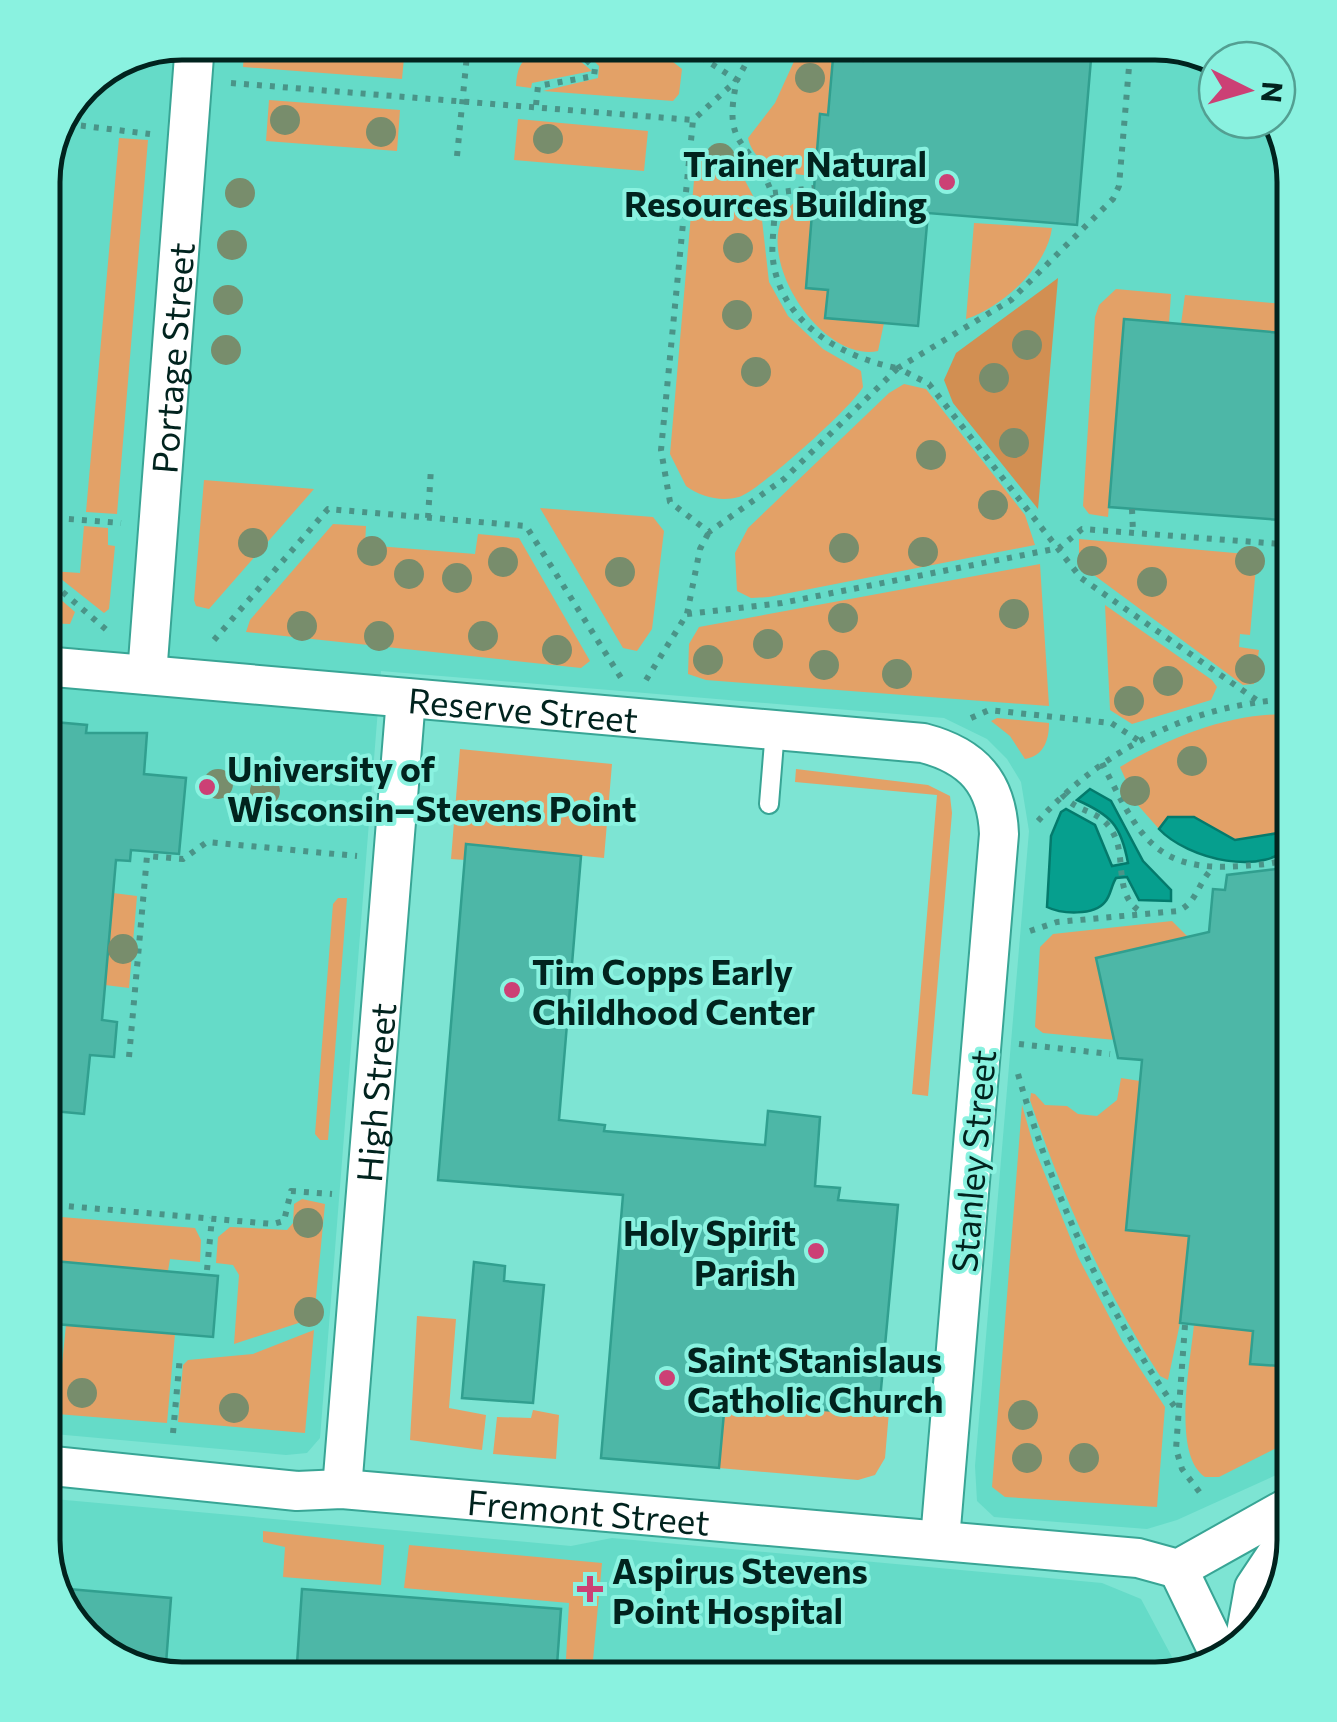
<svg xmlns="http://www.w3.org/2000/svg" width="1337" height="1722" viewBox="0 0 1337 1722" font-family="Commissioner,sans-serif">
<style>
.built{fill:#65dbc8}
.green{fill:#e3a167}
.forest{fill:#d28f52}
.water{fill:#069f8e;stroke:#047a6c;stroke-width:2.5}
.building{fill:#4db7a7;stroke:#319f8f;stroke-width:2.5}
.lines{fill:none;stroke-linecap:round;stroke-linejoin:round}
.service-casing{stroke:#38a595;stroke-width:22}
.minor-casing{stroke:#38a595;stroke-width:42}
.path{stroke:#4a9488;stroke-width:6;stroke-dasharray:5 8;stroke-linecap:butt}
.service{stroke:#fff;stroke-width:18}
.minor{stroke:#fff;stroke-width:38}
.tree{fill:#788d6c}
.poi-dot{fill:#cc4075;stroke:#8af2e0;stroke-width:4}
.labels{text-anchor:middle;dominant-baseline:central;stroke-width:8;stroke-linejoin:round;paint-order:stroke}
.poi-label{font-size:35px;font-weight:bold;fill:#01231e;stroke:#8af2e0;text-anchor:start}
.street-label{font-size:35px;fill:#01231e;stroke:#8af2e0}
.rim{fill:none;stroke:#01231e;stroke-width:5}
</style>
<rect width="100%" height="100%" fill="#7de4d3"/>
<path class="built" d="M182 43H1164L1221 60H1217V120H1276L1294 182V1467L1177 1520 1147 1529 994 1517 977 1501 975 1466 1029 831 1021 782 1007 759 987 739 944 718 381 671 320 1438 307 1453 286 1455 43 1433V172L89 77Z
M43 1498 571 1546 612 1538 1102 1583 1141 1599 1180 1672 1156 1679H173L112 1661 66 1617 43 1540Z"/>
<path class="green" d="M245 43H393L404 58 402 79 243 67Z
M575 43H598L616 50 623 43H649L682 69 679 94 673 101 543 91 598 78 599 66Z
M561 45 592 71 532 83 531 88 516 86C518 51 533 57 561 45Z
M804 53 825 57 833 64 828 115H820L815 176C788 175 755 168 748 138L775 103 796 57Z
M269 100 400 110 397 151 266 141Z
M518 119 648 131 644 171 514 160Z
M119 138 148 140 117 514 86 512Z
M721 145 730 152 761 211 769 282 788 316 823 349 861 371 863 387C853 406 759 491 739 497 721 502 701 497 686 486L670 454 695 169 699 153Z
M813 200 806 287 828 290 826 318 884 323 878 351C818 364 743 242 795 202Z
M974 223 1052 228C1047 267 1002 307 966 319Z
M1116 289 1171 294 1169 323 1124 320 1108 517 1089 514 1083 506 1095 317 1099 305Z
M1185 295 1294 305V333L1181 324Z
M904 384 926 389 1025 515 1035 545 769 597 751 598 737 591 735 553 748 528 889 393Z
M204 480 314 489 209 609 196 606 194 600Z
M540 508 653 517 664 531 652 629 637 651 623 648Z
M333 524 366 526 365 545 475 554 478 534 519 538 590 661 581 668 246 632 250 620Z
M84 526 108 528V545L115 546 109 609 104 613 51 571 80 573Z
M1079 539 1257 555 1250 635 1240 634 1239 647 1259 650 1254 684 1243 685 1079 564Z
M1040 564 1049 706 706 680 688 674 689 644 699 627Z
M43 584 75 612 70 624 43 623Z
M1105 605 1212 680 1217 687 1211 700 1132 724 1110 710Z
M1293 715 1291 831 1235 840 1168 818 1159 829 1136 803 1120 767C1168 738 1236 710 1293 715Z
M997 718 1049 723C1049 740 1044 756 1025 759L1010 736 991 721Z
M460 749 612 764 604 858 466 844 465 860 451 859Z
M796 769 928 785 950 796 952 813 928 1096 912 1094 937 795 795 782Z
M113 893 137 896 129 988 105 985Z
M338 898H347L328 1140H320L315 1134 333 904Z
M1172 921 1188 937 1096 958 1115 1040 1043 1033 1035 1027 1040 947 1053 934Z
M1121 1078 1140 1081 1126 1230 1189 1236 1180 1323 1168 1380 1160 1376C1104 1289 1063 1198 1030 1100L1031 1093 1035 1094 1045 1105 1067 1106 1078 1114 1097 1116 1117 1100Z
M1022 1105 1034 1147 1078 1257 1122 1341 1165 1407 1157 1507 1005 1497 992 1487Z
M302 1199 325 1204 314 1318 234 1344 239 1275 233 1265 216 1263 218 1237 230 1227 287 1230 293 1223 294 1204Z
M49 1216 195 1228 201 1240 200 1262 170 1259 168 1271 45 1261Z
M734 1297 773 1387 772 1406 848 1412 850 1397 890 1400 885 1458 875 1475 858 1480 719 1468Z
M1254 1310 1250 1364 1294 1367V1439L1219 1477H1205C1171 1454 1191 1360 1194 1324Z
M417 1316 456 1319 449 1408 486 1415 482 1450 410 1440Z
M66 1325 175 1334 167 1423 57 1414Z
M314 1330 305 1433 178 1422 183 1365 188 1360 253 1354Z
M533 1410 559 1415 556 1459 493 1454 497 1417 531 1418Z
M263 1531 384 1545 381 1585 283 1577 285 1547 263 1542Z
M409 1545 602 1563 593 1660 566 1659 569 1603 404 1588Z"/>
<path class="forest" d="M1058 278 1038 509 953 403 944 380 956 353Z"/>
<path class="water" d="M1090 789 1111 801 1143 861 1171 890V901L1139 900 1127 877 1116 878C1111 886 1111 895 1105 902 1094 916 1061 914 1047 907L1051 836 1061 812 1066 809 1095 825 1112 866 1128 863C1121 825 1111 815 1077 800Z
M1168 817H1194L1235 840 1291 831 1294 842C1266 879 1187 859 1159 829Z"/>
<path class="building" d="M864 43 1092 47 1077 225 928 213 918 326 825 318 828 290 806 288 820 114 828 115 833 58 863 61Z
M1124 319 1294 334V521L1109 507Z
M43 721 87 725 86 733H147L144 774 186 778 179 854 131 850 130 861 116 860 102 1020 117 1022 114 1057 90 1055 84 1114 43 1110Z
M466 844 581 856 559 1120 605 1125 604 1131 765 1145 768 1111 820 1117 815 1186 840 1188 838 1200 898 1205 880 1400 850 1397 848 1412 725 1402 719 1468 601 1458 623 1195 438 1180Z
M1277 869 1294 870V1367L1250 1364 1253 1331 1180 1323 1189 1236 1126 1230 1142 1060 1118 1058 1096 958 1209 932 1213 889 1225 890 1227 875Z
M43 1260 218 1276 213 1337 43 1323Z
M474 1262 505 1266 504 1281 544 1285 533 1403 462 1398Z
M57 1588 171 1598 165 1677 112 1661 66 1617Z
M302 1589 561 1609 556 1679H296Z"/>
<g class="lines">
<defs>
<path id="service" d="M769 804 775 730"/>
<g id="minor">
<path id="s1" d="M43 666 923 743C973 756 997 783 999 834L940 1540"/>
<path id="s2" d="M147 675 195 43"/>
<path id="s3" d="M43 1465 297 1491 342 1489 1138 1558 1178 1569 1294 1504"/>
<path id="s4" d="M342 1489 406 698"/>
<path d="M1178 1569 1222 1660"/>
<path d="M1244 1644 1254 1588 1294 1528"/>
</g>
</defs>
<use href="#service" class="service-casing"/>
<use href="#minor" class="minor-casing"/>
<path class="path" d="M443 43H503
M606 43H616
M679 43 737 80C721 151 751 138 771 191 779 210 770 238 773 260 781 323 841 357 897 368
M757 43 737 80 693 120 661 450 670 502 709 532 784 479 898 368
M1131 43 1119 186 1113 199 1011 300 898 368 929 384 1081 578 1258 701
M231 83 693 120
M536 105 538 86 594 76 595 68 568 43
M68 124 150 134
M457 156 468 45
M773 193 814 188
M1132 509 1133 532
M43 517 121 523
M428 518 431 468
M43 575 110 633
M687 614 782 603 1059 548 1082 529 1294 545
M214 640 328 509 526 526 623 681
M646 680 687 614 700 549 709 532
M971 718 989 710 1111 723 1138 740
M1102 763C1139 835 1153 873 1243 866 1260 864 1281 865 1294 854
M1062 794C1079 816 1103 807 1116 839 1125 863 1115 896 1141 912
M1038 821C1105 747 1195 703 1294 699
M1030 931 1057 922 1178 911C1198 902 1198 881 1214 867
M1019 1044 1110 1054
M129 1057 147 856 183 859 207 842 357 856
M1018 1074C1053 1196 1104 1307 1177 1410
M43 1204 273 1224 284 1221 291 1191 332 1194
M207 1270 212 1218
M1185 1325 1176 1449 1182 1469 1204 1498
M43 1363 53 1364 46 1422
M173 1433 180 1356"/>
<use href="#service" class="service"/>
<use href="#minor" class="minor"/>
</g>
<g class="tree">
<circle cx="810" cy="78" r="15"/>
<circle cx="285" cy="120" r="15"/>
<circle cx="381" cy="132" r="15"/>
<circle cx="548" cy="139" r="15"/>
<circle cx="720" cy="158" r="15"/>
<circle cx="240" cy="193" r="15"/>
<circle cx="232" cy="245" r="15"/>
<circle cx="738" cy="248" r="15"/>
<circle cx="228" cy="300" r="15"/>
<circle cx="737" cy="315" r="15"/>
<circle cx="1027" cy="345" r="15"/>
<circle cx="226" cy="350" r="15"/>
<circle cx="756" cy="372" r="15"/>
<circle cx="994" cy="378" r="15"/>
<circle cx="1014" cy="443" r="15"/>
<circle cx="931" cy="455" r="15"/>
<circle cx="993" cy="505" r="15"/>
<circle cx="253" cy="543" r="15"/>
<circle cx="844" cy="548" r="15"/>
<circle cx="372" cy="551" r="15"/>
<circle cx="923" cy="552" r="15"/>
<circle cx="1092" cy="561" r="15"/>
<circle cx="1250" cy="561" r="15"/>
<circle cx="503" cy="562" r="15"/>
<circle cx="620" cy="572" r="15"/>
<circle cx="409" cy="574" r="15"/>
<circle cx="457" cy="578" r="15"/>
<circle cx="1152" cy="582" r="15"/>
<circle cx="1014" cy="614" r="15"/>
<circle cx="843" cy="618" r="15"/>
<circle cx="302" cy="626" r="15"/>
<circle cx="379" cy="636" r="15"/>
<circle cx="483" cy="636" r="15"/>
<circle cx="768" cy="644" r="15"/>
<circle cx="557" cy="650" r="15"/>
<circle cx="708" cy="660" r="15"/>
<circle cx="824" cy="665" r="15"/>
<circle cx="1250" cy="669" r="15"/>
<circle cx="897" cy="674" r="15"/>
<circle cx="1168" cy="681" r="15"/>
<circle cx="1129" cy="701" r="15"/>
<circle cx="1192" cy="761" r="15"/>
<circle cx="218" cy="784" r="15"/>
<circle cx="265" cy="791" r="15"/>
<circle cx="1135" cy="791" r="15"/>
<circle cx="123" cy="949" r="15"/>
<circle cx="308" cy="1223" r="15"/>
<circle cx="309" cy="1312" r="15"/>
<circle cx="82" cy="1393" r="15"/>
<circle cx="234" cy="1408" r="15"/>
<circle cx="1023" cy="1415" r="15"/>
<circle cx="1027" cy="1458" r="15"/>
<circle cx="1084" cy="1458" r="15"/>
</g>
<g class="poi-dot">
<circle cx="947" cy="182" r="10"/>
<circle cx="207" cy="787" r="10"/>
<circle cx="512" cy="990" r="10"/>
<circle cx="816" cy="1251" r="10"/>
<circle cx="667" cy="1378" r="10"/>
<path d="M585 1574h10v10h10v10h-10v10h-10v-10h-10v-10h10z"/>
</g>
<g class="labels">
<g class="poi-label">
<text x="927" y="162" text-anchor="end">Trainer Natural<tspan x="927" dy="40">Resources Building</tspan></text>
<text x="227" y="767">University of<tspan x="227" dy="40">Wisconsin–Stevens Point</tspan></text>
<text x="532" y="970">Tim Copps Early<tspan x="532" dy="40">Childhood Center</tspan></text>
<text x="796" y="1231" text-anchor="end">Holy Spirit<tspan x="796" dy="40">Parish</tspan></text>
<text x="687" y="1358">Saint Stanislaus<tspan x="687" dy="40">Catholic Church</tspan></text>
<text x="612" y="1569">Aspirus Stevens<tspan x="612" dy="40">Point Hospital</tspan></text>
</g>
<g class="street-label">
<text stroke="none"><textPath href="#s2" startOffset="318">Portage Street</textPath></text>
<text stroke="none"><textPath href="#s1" startOffset="482">Reserve Street</textPath></text>
<text stroke="none"><textPath href="#s4" startOffset="398">High Street</textPath></text>
<text transform="translate(972 1161) rotate(-85)">Stanley Street</text>
<text stroke="none"><textPath href="#s3" startOffset="548">Fremont Street</textPath></text>
</g>
</g>
<path d="M0 0H1337V1722H0ZM182 60H1155A122 122 0 0 1 1277 182V1540A122 122 0 0 1 1155 1662H182A122 122 0 0 1 60 1540V182A122 122 0 0 1 182 60Z" fill="#8af2e0" fill-rule="evenodd"/>
<path class="rim" d="M182 60H1155A122 122 0 0 1 1277 182V1540A122 122 0 0 1 1155 1662H182A122 122 0 0 1 60 1540V182A122 122 0 0 1 182 60Z"/>
<g transform="translate(1247 90) rotate(95)"><circle r="48" fill="#8af2e0" stroke="#539f92" stroke-width="2.5"/>
<path d="M0-8L18 38L0 25L-18 38Z" fill="#cc4075"/>
<text y="-15" font-size="28" font-weight="bold" text-anchor="middle" fill="#01231e">N</text>
</g>
</svg>
